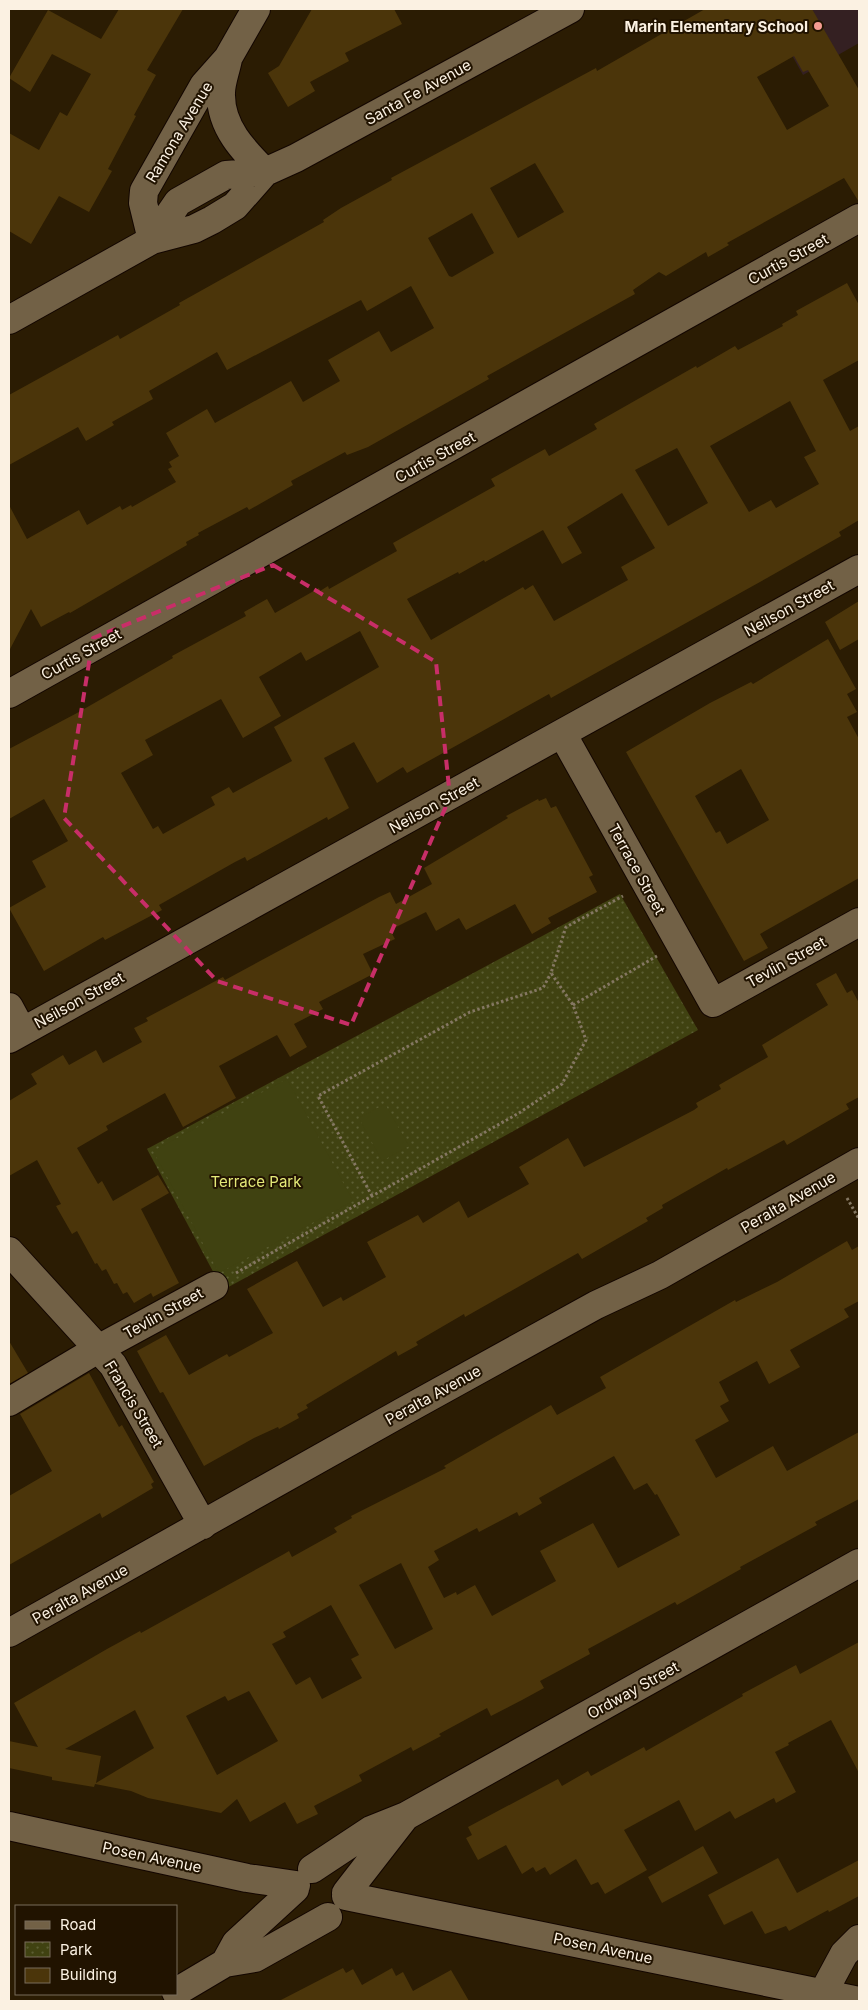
<svg xmlns="http://www.w3.org/2000/svg" width="868" height="2010" viewBox="0 0 868 2010" font-family="Inter,sans-serif">
<style>
.education{fill:#342022}
.park{fill:url(#park-dots)}
.pitch{fill:#404211}
.building{fill:#4b350a;fill-rule:evenodd}
.lines{fill:none;stroke-linecap:round;stroke-linejoin:round}
.minor-casing{stroke:#130600;stroke-width:30}
.path{stroke:#847762;stroke-width:3;stroke-dasharray:2.5 2.5;stroke-linecap:butt}
.minor{stroke:#726146;stroke-width:28}
.marked{fill:none;stroke:#c82e68;stroke-width:4;stroke-dasharray:10 6;stroke-linejoin:round}
.poi-dot{fill:#f59c92;stroke:#211300;stroke-width:2}
.labels{text-anchor:middle;dominant-baseline:central;stroke-width:4;stroke-linejoin:round;paint-order:stroke}
.poi-label{font-size:15px;font-weight:bold;fill:#fbf1e2;stroke:#211300;text-anchor:end}
.street-label{font-size:15px;fill:#fbf1e2;stroke:#211300}
.park-label{font-size:15px;fill:#e5ea78;stroke:#211300}
</style>
<defs>
<pattern id="park-dots" width="8" height="8" patternUnits="userSpaceOnUse" patternTransform="scale(1.25)"><rect width="8" height="8" fill="#404211"/><path d="M2 2h.1M6 6h.1" fill="none" stroke="#5c5e33" stroke-width="1.8" stroke-linecap="round"/></pattern>
</defs>
<rect width="100%" height="100%" fill="#2b1c03"/>
<path class="education" d="M766 9H859V43L803 75Z"/>
<path class="park" d="M620 894 698 1030 223 1290 147 1149Z"/>
<path class="pitch" d="M287 1079 353 1201 219 1273 153 1151Z
M385 1104 409 1146 382 1161 359 1118Z"/>
<path class="building" d="M119 9H183L147 70 156 75 134 115 136 116 108 169 112 171 89 212 59 196 31 244 9 231V133L39 150 60 112 67 116 91 74 52 54 30 92 9 78 48 10 101 39Z
M312 9H394L402 24 345 53 349 61 310 82 315 91 288 107 268 73 279 66Z
M705 9H812L859 90V202L844 178 727 243 729 245 708 257 706 252 666 276 659 272 633 290 635 294 487 376 489 379 368 447 347 455 345 452 291 481 293 485 249 510 247 507 198 533 199 535 186 542 187 545 70 613 69 612 41 627 31 609 9 651V505L27 539 79 510 87 525 120 506 122 510 131 505 132 507 176 482 168 469 172 467 169 462 179 456 166 433 207 409 215 423 291 381 303 402 340 381 328 360 379 331 391 352 434 328 411 286 367 311 361 300 227 370 217 352 149 391 153 399 112 422 114 425 86 441 78 427 9 465V395L118 335 120 339 180 305 179 303 324 222 323 220 341 208 392 180 391 178 596 68 597 71ZM794 56 803 72 808 70 829 106 787 130 757 77ZM535 163 564 212 518 238 490 188ZM472 213 494 253 452 277 449 276 428 238Z
M847 283 859 305V360L823 380 850 431 859 426V520L839 532 841 536 767 578 551 698 549 694 407 773 403 767 377 783 354 742 324 758 349 808 328 820 327 817 247 861 245 857 235 862 159 905 162 910 105 940 103 937 44 971 9 908 46 887 32 861 68 841 44 799 9 819V749L77 713 173 658 172 656 246 616 244 612 267 599 275 613 319 588 320 591 328 586 329 589 397 551 393 543 495 486 491 479 545 449 549 456 597 429 594 424 696 366 697 368 735 346 738 350 783 326 782 324 798 315 796 311ZM790 401 816 451 804 457 819 484 776 508 771 500 749 512 710 446ZM677 448 708 503 668 526 635 470ZM622 493 655 548 621 567 628 580 554 621 533 585 525 590 523 587 431 640 407 599 458 572 459 574 484 560 485 562 543 530 562 564 582 553 567 527ZM360 631 379 667 274 727 292 761 233 793 229 787 211 797 215 805 163 834 158 826 153 829 121 773 153 755 145 740 221 699 243 738 281 716 259 677 301 652 306 661Z
M859 601V639L840 650 825 622Z
M828 639 856 689 847 694 857 712 847 717 859 739V878L760 934 768 948 744 961 626 752 710 703 751 682 753 684ZM741 769 769 820 727 844 720 831 716 833 695 796Z
M546 798 551 808 556 806 593 875 589 877 597 892 548 918 551 923 532 934 515 904 466 930 459 918 436 931 426 912 390 930 395 939 363 954 373 974 319 1002 323 1009 294 1024 307 1047 290 1057 277 1035 219 1066 236 1098 183 1127 165 1093 106 1126 108 1130 77 1148 98 1184 102 1181 113 1201 158 1175 169 1193 141 1209 179 1283 153 1297 151 1293 134 1303 127 1292 123 1294 117 1283 114 1284 106 1269 102 1271 97 1263 95 1264 77 1231 72 1234 56 1206 61 1204 37 1160 9 1176V1101L37 1084 31 1074 63 1055 69 1065 96 1050 103 1063 142 1042 134 1028 148 1021 146 1018 223 977 225 980 379 897 390 892 396 904 432 884 424 868 508 818 506 816 538 799 539 801Z
M836 973 847 993 852 990 859 1003V1097L846 1104 849 1109 787 1145 784 1140 728 1170 727 1168 662 1205 663 1208 646 1218 648 1221 582 1259 578 1253 465 1317 464 1314 416 1342 418 1345 398 1356 396 1351 306 1405 308 1408 297 1414 299 1418 279 1429 278 1427 254 1438 204 1466 163 1392 160 1393 137 1351 166 1335 189 1375 227 1354 229 1357 273 1333 247 1289 297 1261 323 1307 341 1297 343 1301 386 1277 367 1242 418 1215 423 1223 459 1201 468 1218 529 1184 519 1167 568 1138 584 1167 694 1110 698 1107 696 1103 721 1089 719 1085 768 1057 762 1045 828 1005 816 984Z
M847 1241 852 1250 859 1246V1301L844 1309 849 1317 790 1350 800 1367 769 1384 757 1361 719 1382 729 1401 720 1406 729 1421 695 1440 716 1478 773 1446 787 1471 859 1432V1499L815 1522 817 1525 740 1567 741 1569 677 1605 675 1602 588 1649 590 1654 540 1681 544 1688 522 1700 491 1716 487 1708 439 1734 441 1736 413 1751 411 1747 359 1775 362 1781 314 1806 318 1814 297 1824 285 1802 250 1822 237 1799 221 1813 148 1798 131 1791 95 1784 94 1787 52 1780V1777L9 1768V1741L38 1747 14 1703 107 1649 140 1631 141 1633 284 1554 289 1551 292 1557 337 1532 334 1528 352 1518 351 1516 446 1468 444 1466 551 1405 557 1415 606 1388 600 1377 735 1300 736 1302 777 1282ZM614 1456 634 1490 647 1483 655 1495 657 1494 680 1535 618 1568 593 1523 540 1551 556 1581 492 1616 475 1585 457 1595 456 1592 444 1598 428 1567 439 1560 434 1551 477 1528 479 1532 517 1512 519 1516 542 1503 539 1498ZM401 1563 433 1629 395 1649 359 1585ZM331 1605 359 1655 351 1659 362 1678 322 1699 310 1677 296 1685 272 1644 286 1637 283 1632ZM249 1691 278 1741 217 1775 186 1716 225 1696 228 1701ZM135 1710 154 1748 96 1783 101 1756 65 1749Z
M9 1341 28 1373 9 1384Z
M89 1373 119 1427 122 1425 154 1482 151 1484 153 1488 102 1518 100 1513 9 1565V1496L52 1471 20 1414Z
M859 1642V1773L831 1720 788 1743 789 1745 775 1752 796 1792 776 1803 774 1798 735 1819 730 1811 695 1831 679 1800 624 1830 647 1870 605 1894 598 1882 591 1885 576 1859 550 1875 545 1867 536 1872 533 1867 522 1874 506 1845 478 1860 466 1838 472 1835 468 1827 558 1779 562 1786 588 1771 591 1776 644 1747 646 1751 743 1696 742 1694 796 1665 800 1674Z
M703 1846 718 1873 662 1903 648 1877Z
M778 1858 797 1893 859 1860V1896L829 1912 828 1910 789 1931 786 1926 765 1934 752 1911 724 1925 708 1895Z
M343 1968 346 1973 353 1969 362 1985 392 1968 396 1976 403 1972 413 1991 451 1970 469 2001H279Z"/>
<g class="lines">
<defs>
<path id="minor" d="M228 59C226 70 221 82 221 93 220 127 244 151 265 172
M152 240 178 202 226 175 265 172 296 158 570 9
M152 240 143 203 144 191 204 85 228 58 256 9
M9 320 152 240 194 229 212 220 235 206 265 172
M9 694 859 218
M563 735 713 1003 859 922
M9 1007 22 1031
M9 1039 859 569
M9 1251 113 1365 203 1525
M9 1402 98 1349 214 1286
M9 1633 404 1411 596 1305 660 1275 859 1162
M9 1826 247 1878 296 1885
M312 1869 371 1830 406 1816 859 1563
M346 1893 405 1817
M346 1896 859 2001
M225 1963 236 1943 295 1889
M176 1992 225 1963 255 1958 328 1917
M823 1993 844 1954 859 1939"/>
</defs>
<use href="#minor" class="minor-casing"/>
<path class="path" d="M573 1005 657 956
M372 1196 318 1096 470 1012 543 988 551 973
M847 1198 859 1219
M236 1273 519 1113 562 1084 586 1040 573 1005 551 973 566 927 623 896"/>
<use href="#minor" class="minor"/>
</g>
<path class="marked" d="M273 565 436 662 450 797 351 1025 217 981 64 818 93 638Z"/>
<circle class="poi-dot" cx="818" cy="26" r="5"/>
<g class="labels">
<g class="poi-label">
<text x="808" y="26">Marin Elementary School</text>
</g>
<g class="street-label">
<text transform="translate(418 92) rotate(-29)">Santa Fe Avenue</text>
<text transform="translate(179 132) rotate(-59)">Ramona Avenue</text>
<text transform="translate(788 259) rotate(-29)">Curtis Street</text>
<text transform="translate(435 457) rotate(-29)">Curtis Street</text>
<text transform="translate(789 608) rotate(-29)">Neilson Street</text>
<text transform="translate(81 654) rotate(-29)">Curtis Street</text>
<text transform="translate(434 805) rotate(-29)">Neilson Street</text>
<text transform="translate(637 869) rotate(61)">Terrace Street</text>
<text transform="translate(786 962) rotate(-29)">Tevlin Street</text>
<text transform="translate(79 1000) rotate(-29)">Neilson Street</text>
<text transform="translate(788 1202) rotate(-30)">Peralta Avenue</text>
<text transform="translate(163 1313) rotate(-29)">Tevlin Street</text>
<text transform="translate(433 1395) rotate(-29)">Peralta Avenue</text>
<text transform="translate(134 1404) rotate(59)">Francis Street</text>
<text transform="translate(80 1594) rotate(-29)">Peralta Avenue</text>
<text transform="translate(633 1690) rotate(-29)">Ordway Street</text>
<text transform="translate(152 1857) rotate(12)">Posen Avenue</text>
<text transform="translate(603 1948) rotate(12)">Posen Avenue</text>
</g>
<g class="park-label">
<text x="256" y="1181">Terrace Park</text>
</g>
</g>
<rect width="868" height="2010" fill="none" stroke="#fbf1e2" stroke-width="20"/>
<rect x="15" y="1905" width="162" height="90" fill="#211300" stroke="#786c5a"/>
<rect x="25" y="1921" width="25" height="8" fill="#726146" stroke="#786c5a"/>
<text x="60" y="1930" font-size="15" fill="#fbf1e2">Road</text>
<rect x="25" y="1942" width="25" height="15" fill="url(#park-dots)" stroke="#786c5a"/>
<text x="60" y="1955" font-size="15" fill="#fbf1e2">Park</text>
<rect x="25" y="1968" width="25" height="15" fill="#4b350a" stroke="#786c5a"/>
<text x="60" y="1980" font-size="15" fill="#fbf1e2">Building</text>
</svg>
